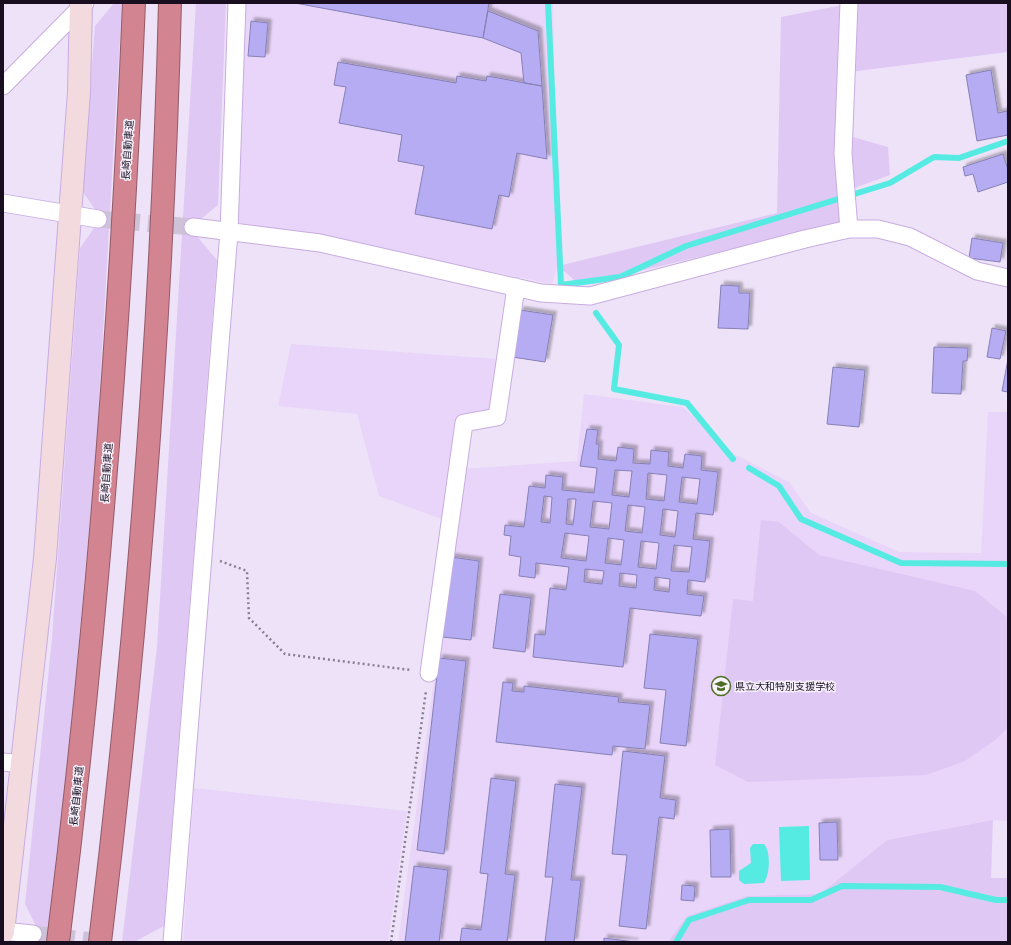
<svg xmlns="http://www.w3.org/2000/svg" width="1011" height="945" viewBox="0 0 1011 945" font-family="'Golos Text','Noto Sans JP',sans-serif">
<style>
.built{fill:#e9d5f9}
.green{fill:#e0c8f5}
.water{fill:#56ebe2}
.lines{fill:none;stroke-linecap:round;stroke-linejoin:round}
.stream{stroke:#56ebe2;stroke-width:6}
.building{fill:#b5acf3;stroke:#8680b4;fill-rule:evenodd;filter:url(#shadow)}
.street-tunnel{stroke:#cec2d8;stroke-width:17;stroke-dasharray:17 8;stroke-linecap:butt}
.street-casing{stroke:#c8ace0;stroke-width:19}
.secondary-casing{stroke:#c8ace0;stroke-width:24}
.highway-casing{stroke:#925b69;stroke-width:24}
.path{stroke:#897e92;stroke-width:2.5;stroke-dasharray:2 3;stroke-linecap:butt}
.street{stroke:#fff;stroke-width:17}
.secondary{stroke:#f2dade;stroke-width:22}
.highway{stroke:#d38491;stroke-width:22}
.labels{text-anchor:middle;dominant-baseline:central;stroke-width:3;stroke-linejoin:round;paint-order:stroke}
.street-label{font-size:10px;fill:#180e20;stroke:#f8f2fd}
.poi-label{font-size:10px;fill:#180e20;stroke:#f8f2fd;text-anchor:start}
</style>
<defs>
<filter id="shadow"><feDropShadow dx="3.5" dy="-3.5" stdDeviation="1" flood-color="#0004"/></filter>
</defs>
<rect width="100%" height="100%" fill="#eee2f8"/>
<path class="built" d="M246 3H553L558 266 552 284 323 237 237 225Z
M291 344 497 359 490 412 457 418 444 520 379 496 357 414 278 406Z
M584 394 683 407 734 454 789 482 811 513 899 552 981 553 988 412H1008V821L993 820 887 840 820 894 747 896 687 916 668 942H398L463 469 577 461Z
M194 788 407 811 388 942H183Z"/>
<path class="green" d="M114 3H122L96 454 59 860 48 942H28L39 932 25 904 52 638 80 248 101 218 82 191 95 26Z
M196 3H226L218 205 190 228 217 260 164 926 134 942H122L157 647Z
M853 3H1008V52L842 73 839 133 888 147 890 175 841 193 839 224 580 285 558 266 777 213 781 17Z
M761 520 779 522 819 555 975 591 1008 618V728L994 741 965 761 926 775 748 782 715 765 733 599 753 601Z
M993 820 991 878H1008V942H668L687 916 747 896 820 894 887 840Z"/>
<path class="water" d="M809 826 810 880 781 881 779 827Z
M753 844H764C771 852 770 874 764 883L744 884 739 880V871L751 863 750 848Z"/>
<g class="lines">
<path class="stream" d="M548 3 561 285 620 277 686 246 890 183 934 157 959 158 1008 141
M596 313 619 345 614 389 687 403 733 459
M749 468 779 486 801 519 901 563 1008 564
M676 942 689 920 749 900H811L842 886 940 887 996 900H1008"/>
</g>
<path class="building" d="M295 3H489L483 38Z
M488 11 538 31 542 86 524 83 521 53 483 38Z
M251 21 268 23 265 57 248 56Z
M338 62 456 83 457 76 486 81 487 76 542 86 547 159 517 153 509 197 499 195 492 229 415 214 424 166 398 161 402 135 339 123 346 87 334 85Z
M991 70 998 113 1007 111 1008 135 977 141 966 75Z
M1003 154 1008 170V182L978 192 973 174 965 176 963 167Z
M972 238 1003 243 1000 262 969 258Z
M721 285 739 286V293H750L748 329 718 328Z
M520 310 553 315 545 362 512 357Z
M992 328 1006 331 1000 359 987 357Z
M934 347 968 348 967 361H963L961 394 932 393Z
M1008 359V392L1002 391Z
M833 367 865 370 859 427 827 424Z
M587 429 598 430 596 444H599L598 459 616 461 618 447 634 449 633 463 650 464 651 450 669 452 668 466 683 468 685 454 702 456 701 470 718 472 713 515 696 513 693 539 710 541 705 582 688 580 687 594 704 596 701 616 630 608 623 667 533 657 535 634 545 635 550 588 566 590 569 567 536 563 535 578 519 576 521 557 509 555 511 536 504 535 505 525 524 527 529 486 545 488 546 475 563 477 562 490 594 493 597 468 580 466ZM615 470 632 471 629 497 612 495ZM648 473 667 475 664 501 646 499ZM682 477 700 479 697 504 679 502ZM544 496 552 497 550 523 541 522ZM568 499H576L573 525 566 524ZM593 501 612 503 609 529 590 527ZM628 505 645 507 642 533 625 531ZM663 509 678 511 675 537 660 535ZM565 533 589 536 586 561 561 558ZM608 538 624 540 621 565 605 563ZM641 541 659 543 656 569 638 567ZM674 545 692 547 689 572 671 571ZM585 569 604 571 602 584 584 582ZM620 573 637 575 636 588 619 586ZM655 577 670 579 669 592 654 590Z
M451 557 479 561 471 640 442 637Z
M500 594 531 598 525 652 493 648Z
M650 634 698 639 686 746 660 743 666 690 644 688Z
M439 658 466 661 444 854 417 850Z
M503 682 513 683 512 691 524 692V686L619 697 618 702 650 705 645 749 613 746 612 755 496 742Z
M623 751 665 756 660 798 676 800 674 819 659 817 646 929 619 926 627 855 612 854Z
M491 778 516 781 505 874 515 875 507 942H460L462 928 481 930 488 874 480 873Z
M555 784 582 787 571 880H581L574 942H545L553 877H545Z
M837 822 838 860H820L819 823Z
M730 829 731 877H711L710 830Z
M414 866 448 870 439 942H405Z
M682 885 695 886 694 901 681 900Z
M604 938 635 942H604Z"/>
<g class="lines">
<path class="street-tunnel" d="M98 219 193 227
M33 934 102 942"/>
<defs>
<path id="street" d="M849 3 843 154 849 229
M3 86 85 3
M3 203 98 219
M193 227 320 243 541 293 590 296 805 239 849 229H878L910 237 977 271 1008 278
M429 673 464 423 497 417 516 287
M3 762 23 764
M3 931 33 934
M172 942 229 232 237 3"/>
<path id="secondary" d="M3 932 45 558 79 92 81 3"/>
<path id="highway" d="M58 942C97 631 121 317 134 3
M100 942C138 631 162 317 170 3"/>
</defs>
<use href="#street" class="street-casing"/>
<use href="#secondary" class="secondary-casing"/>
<use href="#highway" class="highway-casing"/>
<path class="path" d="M220 561 247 571 249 618 285 654 411 670
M391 942 426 691"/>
<use href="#street" class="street"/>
<use href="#secondary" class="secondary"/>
<use href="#highway" class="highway"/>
</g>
<defs>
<symbol id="school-ring" viewBox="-11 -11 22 22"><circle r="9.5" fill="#f8f2fd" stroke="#4e6e24" stroke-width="1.5"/><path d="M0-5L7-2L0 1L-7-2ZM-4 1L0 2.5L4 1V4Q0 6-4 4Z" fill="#4e6e24"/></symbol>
</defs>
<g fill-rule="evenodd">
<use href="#school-ring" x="710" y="675" width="22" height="22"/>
</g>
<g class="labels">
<g class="street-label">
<text transform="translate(127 150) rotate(-86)">長崎自動車道</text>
<text transform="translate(106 473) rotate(-86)">長崎自動車道</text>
<text transform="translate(76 796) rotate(-84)">長崎自動車道</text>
</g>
<g class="poi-label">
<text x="735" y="686">県立大和特別支援学校</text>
</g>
</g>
<rect width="1011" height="945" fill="none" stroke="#180e20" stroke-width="8"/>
</svg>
